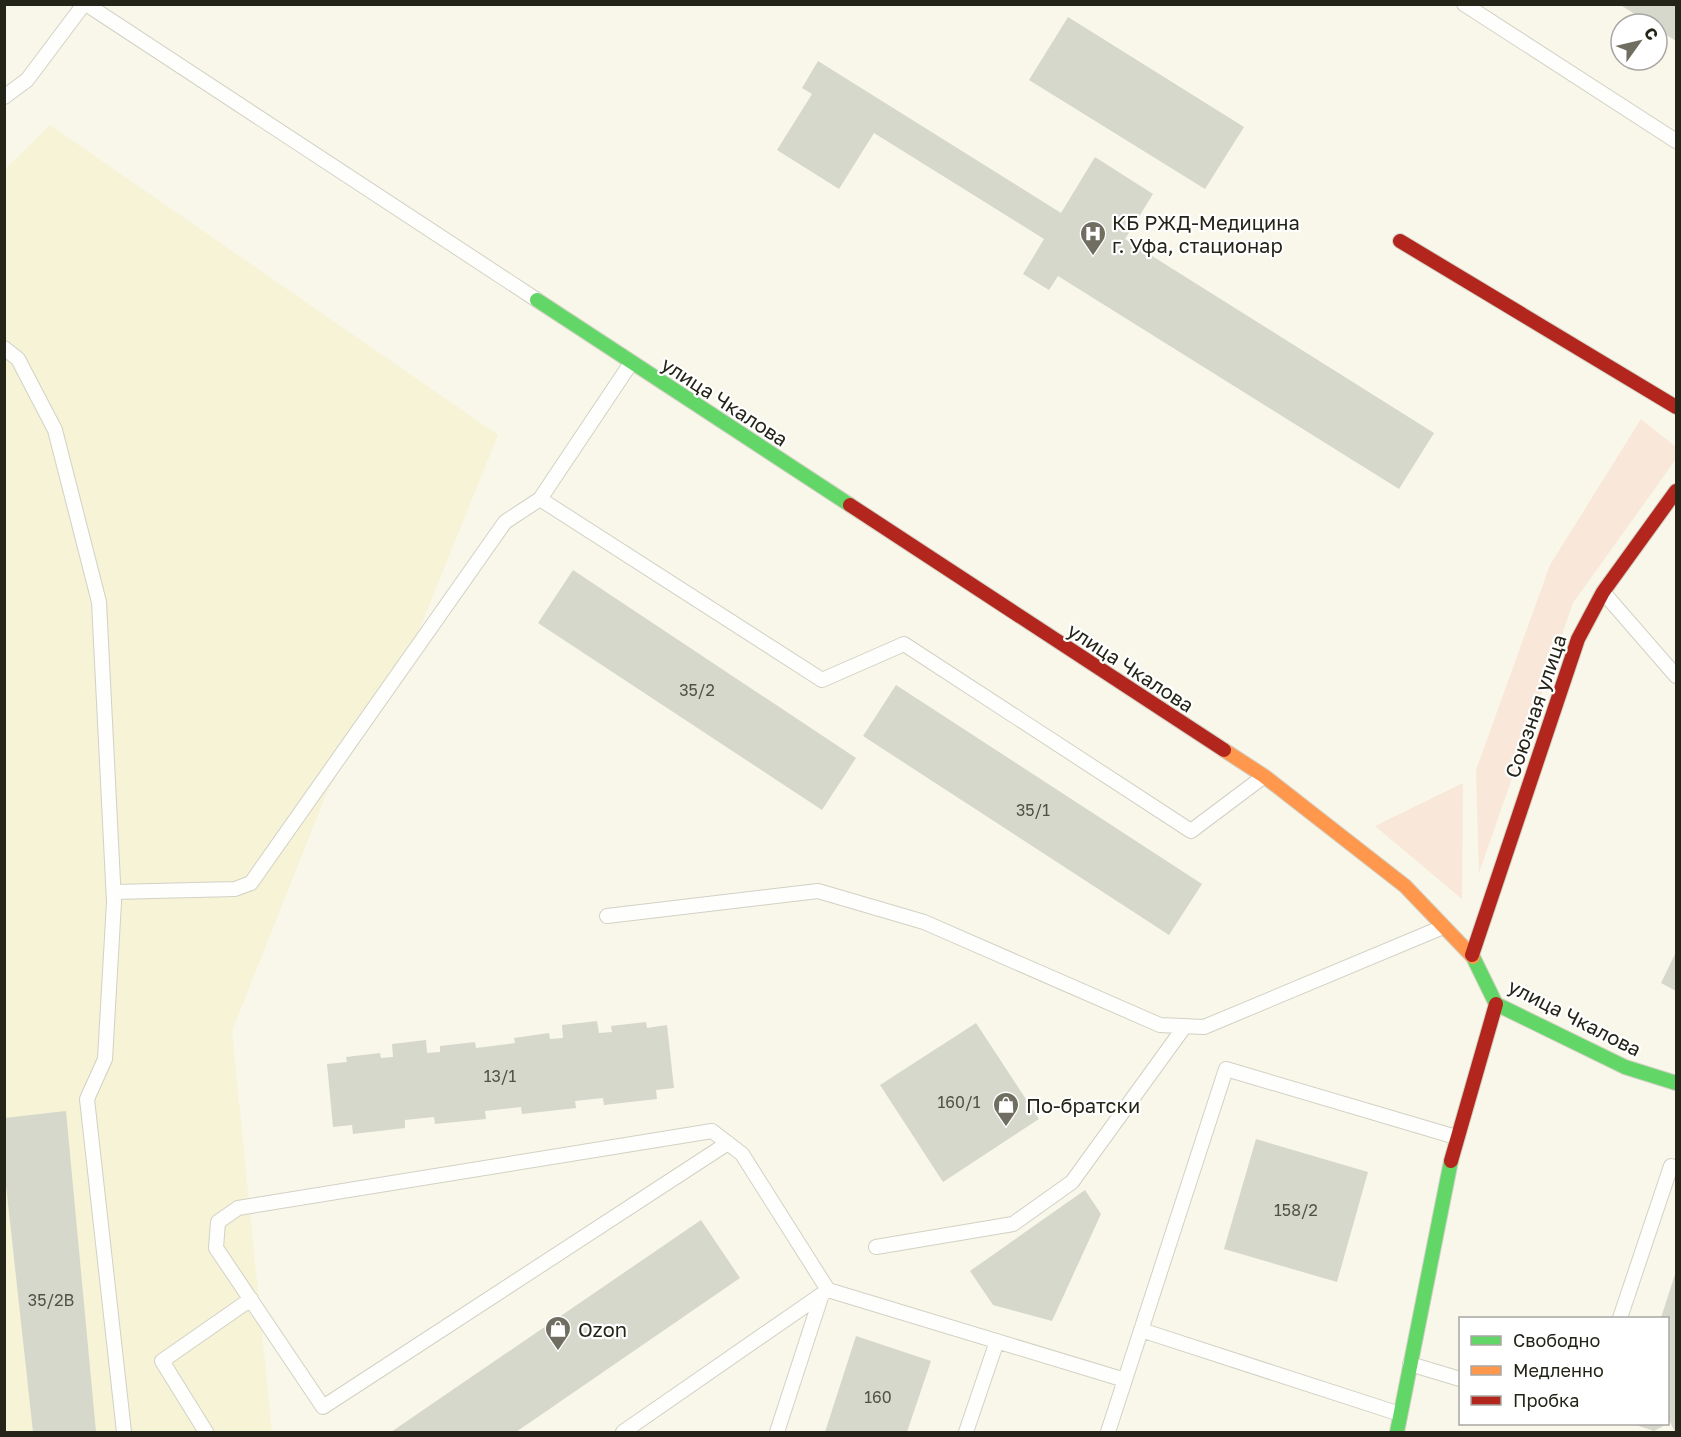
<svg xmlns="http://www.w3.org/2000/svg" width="1681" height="1437" viewBox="0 0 1681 1437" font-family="'Golos Text',sans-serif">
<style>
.built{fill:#f6f3d7}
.green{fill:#f9e8d9}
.building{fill:#d6d8cc}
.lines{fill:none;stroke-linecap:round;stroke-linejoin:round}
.lane-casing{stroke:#d2d1c5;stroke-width:16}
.fast-casing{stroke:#d2d1c5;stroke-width:16}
.slow-casing{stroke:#d2d1c5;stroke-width:16}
.jam-casing{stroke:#d2d1c5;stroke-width:16}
.lane{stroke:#fefefc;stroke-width:14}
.fast{stroke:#63d668;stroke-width:14}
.slow{stroke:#ff974d;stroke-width:14}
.jam{stroke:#b3261e;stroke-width:14}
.labels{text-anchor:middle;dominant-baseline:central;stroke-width:4.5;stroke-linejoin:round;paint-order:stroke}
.number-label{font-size:16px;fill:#515145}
.poi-label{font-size:20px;fill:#252418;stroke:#fff;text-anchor:start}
.street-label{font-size:20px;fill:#252418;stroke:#fff}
</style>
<rect width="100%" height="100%" fill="#f8f7e9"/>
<path class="built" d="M50 125 498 435 415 640 327 792 232 1031 272 1432H5L4 170Z"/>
<path class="green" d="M1641 419 1676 447V459L1573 603 1479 873 1476 770 1550 565Z
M1463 783 1462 899 1375 826Z"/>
<path class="building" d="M1619 4H1676V41L1657 29V24H1650Z
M1068 17 1244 127 1205 189 1029 80Z
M818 61 1061 213 1095 157 1153 194 1125 239 1434 433 1399 489 1058 276 1049 290 1023 274 1044 239 874 133 839 189 777 150 812 94 802 88Z
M573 570 856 758 822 810 538 623Z
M896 685 1202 884 1169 935 863 736Z
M1676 952V991L1661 983Z
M597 1021 599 1033 612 1032 611 1026 646 1022 647 1028 667 1025 674 1088 656 1090 657 1099 604 1105 603 1098 575 1101 576 1108 522 1114 521 1107 485 1111 486 1119 435 1124 434 1117 405 1120V1128L353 1134 352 1125 333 1127 327 1064 347 1062 346 1057 380 1053 381 1058 393 1057 392 1044 426 1040 427 1053 440 1052V1046L475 1042 476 1048 515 1043 514 1038 549 1033 550 1039 563 1038 562 1025Z
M976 1023 1039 1119 943 1182 880 1085Z
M66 1111 96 1432H33L4 1167V1118Z
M1256 1139 1368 1172 1337 1282 1224 1249Z
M1085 1190 1101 1214 1052 1321 993 1305 970 1271Z
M701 1220 740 1278 516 1432H391Z
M1676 1271V1432H1675L1670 1422 1668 1423V1318H1661Z
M856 1336 931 1361 907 1432H825Z
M1633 1424H1667L1654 1431Z"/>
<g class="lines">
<defs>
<path id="lane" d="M86 4 537 300
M1464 4 1676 141
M4 97 27 80 84 4
M4 348 18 359 55 430 99 602 114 902 105 1059 87 1099 124 1432
M631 363 540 499 822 680 904 644 1191 831 1263 777
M1603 592 1676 676
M114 892 235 889 251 883 505 522 540 499
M607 916 818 891 924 922 1160 1025 1204 1027 1443 927
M728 1143 323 1407 216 1248 218 1222 238 1208 712 1131 742 1154 828 1290
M876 1247 1013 1224 1072 1182 1185 1026
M1620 1318 1671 1166 1676 1168
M1141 1330 1400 1414
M1410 1364 1460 1379
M206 1432 162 1361 251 1299
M623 1432 828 1290 1125 1380
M777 1432 822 1294
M966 1432 997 1341
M1108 1432 1226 1069 1456 1137"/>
<path id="fast" d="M537 300 850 505
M1473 957 1496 1004 1625 1067 1676 1083
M1397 1432 1451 1161"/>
<path id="slow" d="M1224 750 1264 776 1405 886 1473 957"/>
<path id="jam" d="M1400 241 1676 407
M850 505 1224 750
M1472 955 1578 639 1603 592 1676 491
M1451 1161 1496 1004"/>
</defs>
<use href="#lane" class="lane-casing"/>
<use href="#fast" class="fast-casing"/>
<use href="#slow" class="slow-casing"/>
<use href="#jam" class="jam-casing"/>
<use href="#lane" class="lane"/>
<use href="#fast" class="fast"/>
<use href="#slow" class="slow"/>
<use href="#jam" class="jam"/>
</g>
<defs>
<symbol id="hospital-pin" viewBox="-11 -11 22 30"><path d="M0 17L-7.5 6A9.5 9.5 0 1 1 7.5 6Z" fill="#6f6e61" stroke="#fff"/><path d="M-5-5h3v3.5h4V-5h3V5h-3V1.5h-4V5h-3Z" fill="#fff"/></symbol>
<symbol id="shop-pin" viewBox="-11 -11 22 30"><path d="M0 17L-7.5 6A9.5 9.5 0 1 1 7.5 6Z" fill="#6f6e61" stroke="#fff"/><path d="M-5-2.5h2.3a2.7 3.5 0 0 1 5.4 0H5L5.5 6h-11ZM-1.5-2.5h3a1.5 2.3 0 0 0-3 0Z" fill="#fff"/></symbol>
</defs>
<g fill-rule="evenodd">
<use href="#hospital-pin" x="1078" y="219" width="30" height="40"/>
<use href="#shop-pin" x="991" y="1090" width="30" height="40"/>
<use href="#shop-pin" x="543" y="1314" width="30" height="40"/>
</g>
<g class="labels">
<g class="number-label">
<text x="697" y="690">35/2</text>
<text x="1033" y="810">35/1</text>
<text x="500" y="1076">13/1</text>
<text x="959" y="1102">160/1</text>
<text x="1296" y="1210">158/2</text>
<text x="51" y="1300">35/2В</text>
<text x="878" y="1397">160</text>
</g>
<g class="poi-label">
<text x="1112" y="222">КБ РЖД-Медицина<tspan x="1112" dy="23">г. Уфа, стационар</tspan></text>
<text x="1026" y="1105">По-братски</text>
<text x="578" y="1329">Ozon</text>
</g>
<g class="street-label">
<text transform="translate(725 401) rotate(33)">улица Чкалова</text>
<text transform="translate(1131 667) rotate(33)">улица Чкалова</text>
<text transform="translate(1535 706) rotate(-71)">Союзная улица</text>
<text transform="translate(1575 1017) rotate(27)">улица Чкалова</text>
</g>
</g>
<rect width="1681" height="1437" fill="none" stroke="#252418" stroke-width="12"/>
<rect x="1459" y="1317" width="210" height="108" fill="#ffffff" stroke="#a8a7a3" stroke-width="1.5"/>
<rect x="1471" y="1336" width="30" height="9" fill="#63d668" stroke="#a8a7a3" stroke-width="1.5"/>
<text x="1513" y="1347" font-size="18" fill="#252418">Свободно</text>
<rect x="1471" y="1366" width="30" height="9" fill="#ff974d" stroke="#a8a7a3" stroke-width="1.5"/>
<text x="1513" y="1377" font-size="18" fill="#252418">Медленно</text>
<rect x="1471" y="1396" width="30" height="9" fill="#b3261e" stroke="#a8a7a3" stroke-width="1.5"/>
<text x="1513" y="1407" font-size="18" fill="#252418">Пробка</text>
<g transform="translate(1639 42) rotate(56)"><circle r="28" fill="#ffffff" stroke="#a8a7a3" stroke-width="1.5"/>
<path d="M0-4.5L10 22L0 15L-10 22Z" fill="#6f6e61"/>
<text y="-9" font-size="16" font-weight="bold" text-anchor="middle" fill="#252418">С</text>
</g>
</svg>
